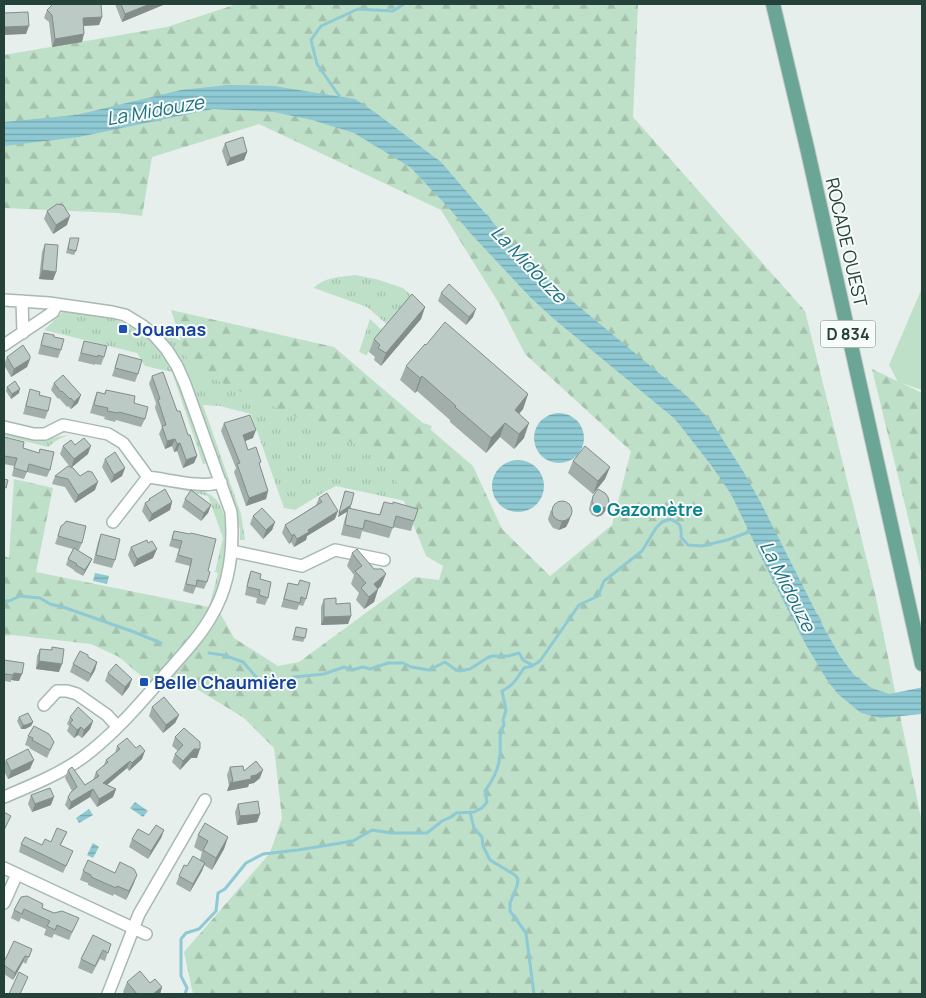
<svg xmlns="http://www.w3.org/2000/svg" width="926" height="998" viewBox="0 0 926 998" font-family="Manrope,sans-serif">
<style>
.grass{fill:url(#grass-tufts)}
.forest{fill:url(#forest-firs)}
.garden{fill:#bfe0c8}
.water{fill:url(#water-rules)}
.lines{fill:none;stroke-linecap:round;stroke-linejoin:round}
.stream{stroke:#8ec9d4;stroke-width:3}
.minor-casing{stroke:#a8b8b2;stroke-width:14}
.major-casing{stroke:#c2cac8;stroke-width:16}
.minor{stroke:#fff;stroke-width:11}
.major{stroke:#6aa596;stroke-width:14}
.wall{fill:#a1aea9}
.shaded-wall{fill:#838d89}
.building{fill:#bbcac4;stroke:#838d89}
.transit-dot{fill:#1a4fb4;stroke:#f7fbf9;stroke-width:2}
.culture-dot{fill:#0f9aa8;stroke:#f7fbf9;stroke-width:2}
.labels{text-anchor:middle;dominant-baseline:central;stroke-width:4;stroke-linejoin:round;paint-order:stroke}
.shield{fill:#f7fbf9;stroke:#637a73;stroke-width:1}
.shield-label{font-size:16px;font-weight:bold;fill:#24423a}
.street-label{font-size:18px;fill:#24423a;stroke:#f7fbf9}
.transit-label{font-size:18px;font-weight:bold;fill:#164399;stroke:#f7fbf9;text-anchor:start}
.culture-label{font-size:18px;font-weight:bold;fill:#0d838f;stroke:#f7fbf9;text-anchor:start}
.water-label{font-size:19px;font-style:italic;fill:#1c6f80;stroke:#f7fbf9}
</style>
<defs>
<pattern id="grass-tufts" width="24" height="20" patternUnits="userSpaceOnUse" patternTransform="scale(1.25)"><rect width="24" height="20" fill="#bfe0c8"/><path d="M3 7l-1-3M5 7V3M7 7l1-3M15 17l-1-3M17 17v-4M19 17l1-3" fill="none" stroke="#a4c1ad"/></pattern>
<pattern id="forest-firs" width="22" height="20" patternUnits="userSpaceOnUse" patternTransform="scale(1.25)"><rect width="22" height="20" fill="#bfe0c8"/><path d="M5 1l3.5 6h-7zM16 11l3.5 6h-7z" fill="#a4c1ad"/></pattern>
<pattern id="water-rules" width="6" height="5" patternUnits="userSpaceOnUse" patternTransform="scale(1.25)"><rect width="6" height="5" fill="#8ec9d4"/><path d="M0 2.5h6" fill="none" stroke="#74a5ad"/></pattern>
</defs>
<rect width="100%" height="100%" fill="#e6efeb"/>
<path class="grass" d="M355 275 376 279 403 288 417 300 390 327 367 307 314 288C324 277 341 277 355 275Z
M64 310C91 314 121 317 144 334 147 336 150 339 152 342 181 372 194 423 208 463L203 464 172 372 145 366 137 353 44 330 59 316Z
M370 319 385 333 366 355 359 352Z
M156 332 432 426 410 502 336 486 326 491 295 510 284 508 251 414 220 406 203 405 241 514 245 540H240V530L237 515 183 373Z
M4 433 33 440H39L68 435 57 440 48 447 4 436Z
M166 483C179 486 195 488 207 493 241 509 221 575 214 601L219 611 209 607 218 573 215 572 223 538 208 496 165 486Z"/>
<path class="forest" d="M237 4H638L633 117 805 311 875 593 922 823V994H193L184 952 270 853 282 818 274 748 244 718 179 678 147 681 119 657 91 644 13 635 4 636V556L9 558 14 479 53 488 36 572 209 607 219 611 234 638 278 666 299 662 415 577 439 580 443 566 426 556 387 459 190 368 171 310 334 347 473 466 502 529 550 576 612 525 631 451 525 354 500 305 441 210 259 124 152 157 142 216 117 213 4 208V55L167 27Z
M872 369 922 393V575Z"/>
<path class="garden" d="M922 288V390L898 382 889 365Z"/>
<path class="water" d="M228 85 274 86 355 99 376 113 441 162 509 241 547 280 689 398 711 421 743 471 761 503 824 628 840 656 854 675 872 688 889 694 919 688 922 687V714L881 718 861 713 838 694 827 680 806 645 764 563 731 494 711 465 675 419 554 319 531 298 473 236 448 207 410 167 354 133 312 120 274 112 213 109 79 137 4 146V122L76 115 181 90Z
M534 438a25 25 0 1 1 50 0a25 25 0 1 1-50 0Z
M492 486a26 26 0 1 1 52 0a26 26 0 1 1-52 0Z
M95 573 109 576 107 584 93 581Z
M135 802 148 811 143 817 130 808Z
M89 809 93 815 79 823 76 818Z
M93 843 99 847 93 858 87 855Z"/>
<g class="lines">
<path class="stream" d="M342 100 317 64 311 40 321 26 358 9 393 11 404 4
M4 601H9L20 596 40 598 50 604 66 608 134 632 161 643
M209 653 223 655 243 662 258 679 281 688 294 677 324 674 344 667 352 670 363 667 370 669 388 663H403L411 667 429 670 445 662 456 670 459 671 470 669 487 658 492 656H508L519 653 523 660 532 665
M470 812 474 828 482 837 483 846 490 860 515 875 518 879 517 886 510 903V911L526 933 534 994
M185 994 187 988 181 976V939L186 933 199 929 216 911 218 893 225 889 246 863 263 854 298 850 353 841 372 830 391 833H427L442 821 451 817 456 813 474 812 482 808 487 802 485 791C493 780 500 767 500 753 501 742 498 735 504 725L503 720 506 710 502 691C513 686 518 677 524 668L532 666 540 661 579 605 598 596 604 581 642 551 656 528 662 522 670 519C680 523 682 526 681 537L688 545 702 546 727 540 752 531"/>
<defs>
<path id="minor" d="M4 300 49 303 112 312 125 315 143 326 154 335 167 350 177 366 185 384 231 512C234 547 230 584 212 615 201 635 185 652 170 669 143 700 115 734 82 758 58 775 30 786 4 797
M22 301 23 333
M4 345 53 312 57 304
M4 427 34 434H45L63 425 108 434 123 443 148 477C167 479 203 489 221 482
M113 522 148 477
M232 551 302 566 335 550 384 560
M44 705 57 691H67L77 694 107 715 117 726
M4 868 146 934
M4 903 17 874
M108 994 139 914 205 800"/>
<path id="major" d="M773 4 808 152 922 664"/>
</defs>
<use href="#minor" class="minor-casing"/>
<use href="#major" class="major-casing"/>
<use href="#minor" class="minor"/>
<use href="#major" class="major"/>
</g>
<path class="wall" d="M115 4H164L163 5 122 22Z
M47 10 102 17 99 25 84 26 82 42 52 47 49 22 44 18Z
M225 143 247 152 244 160 227 166 222 151Z
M47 211 67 225 53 234 44 219Z
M70 238 76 251 74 255 66 253Z
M45 244 56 272 53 280 39 279 42 252Z
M441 293 473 317 466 325 438 301Z
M425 307 421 319 381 366 374 360 375 357 369 352 374 339Z
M44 333 54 337 61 350 58 358 38 354Z
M84 341 104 357 101 365 95 364V365L78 361Z
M119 354 138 374 135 382 112 376Z
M7 357 30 359 27 367 11 377 4 365Z
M406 366 528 394 523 409 519 414 524 438 514 449 500 437 486 453 450 422V420L417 391 415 393 400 380Z
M152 376 177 411 197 456 194 463 183 468 177 451 174 452 172 446 165 449 159 434 162 427 155 408 156 403 149 384Z
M54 383 78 403 71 409 68 406 67 407 59 398 58 399 51 390Z
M7 387 19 393 11 399 6 391Z
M30 389 39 395 48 411 45 419 23 414Z
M106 390 134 403 145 419 141 427 116 420 115 422 104 419 105 417 90 413 94 400 97 392 104 394Z
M224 423 253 438 245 441 248 450 260 466 268 491 266 499 246 506 234 472 236 468 221 431Z
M4 437 23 448 39 453 40 449 50 470 47 477 27 472 24 479 12 476 14 466 4 464Z
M75 445 88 454 71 467 80 476 95 490 75 503 65 487 52 484 55 476 70 467 60 454 63 446Z
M105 459 125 468 122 476 111 483 102 467Z
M573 461 610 467 605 479 593 494 568 473Z
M345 491 350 509 379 515 384 502 414 521 411 531 393 527 389 538 362 531 360 539 341 535 345 518 348 511 338 517Z
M593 496 606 510 602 515 597 517 592 515 589 510 590 504Z
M319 498 335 519 307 536 306 540 294 547 291 542 289 544 282 533 285 525 316 505Z
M149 499 172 502 170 510 149 522 142 511 145 503 148 502Z
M185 499 211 505 208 513 201 521 182 507Z
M551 510 569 521 566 527 559 530 553 528 549 522 548 519Z
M253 516 275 522 272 530 263 539 250 524Z
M61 526 82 543 79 550H76L92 559 89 565 83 576 74 571V570L66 565 68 559 73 549 55 544Z
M174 531 208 571 207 582 204 589 196 587 193 594 183 591 190 566 175 562 179 549 169 546Z
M101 534 115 560 112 568 93 563 98 542Z
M131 547 153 558 134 567 128 555Z
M352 553 381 586 378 589 374 602 364 609 356 600 359 593 351 584 354 575 347 566Z
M251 571 260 579 268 598 265 605 256 603 257 598 245 595 248 579Z
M300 580 306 599 303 606 299 605 297 610 281 607 288 583 298 585Z
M324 599 336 604 351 616 348 624 321 625V607Z
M296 627 305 638 303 642 292 640Z
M52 647 59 672 36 669 37 656 40 649 51 650Z
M88 657 97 662 95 670 88 682 70 672 73 664Z
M4 660 19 681 11 680V682L4 681Z
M108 673 132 679 129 687 122 696 105 681Z
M152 707 179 715 175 723 163 733 149 716Z
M19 717 33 722 31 726 25 729H21L17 721Z
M70 717 93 721 90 729 82 738 78 735 74 738 67 731 69 726 67 724Z
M28 736 54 742 47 758 29 748 30 747 25 745Z
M175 737 197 758H191L180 770 172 762 175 754 178 751 172 746Z
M117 746 142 759 129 771 127 768 107 785 116 789 113 797 97 807 90 797 69 810 65 805 68 797 72 791 65 778 68 770 85 785 93 780 96 772 104 765 106 760 115 753Z
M6 760 30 769 8 779 4 771V765Z
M230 767 244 771 260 778 254 783 249 784 248 787 227 791 229 786 227 775Z
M31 795 51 805 32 812 28 804Z
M238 804 260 814 257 822 237 825 235 812Z
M164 830 161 838 148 859 129 847 132 839 149 835Z
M67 832 61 845 70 858 63 873 19 852 21 844 42 845 51 842Z
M198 835 228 837 224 849 212 870 204 865 202 871 190 892 176 884 179 876 187 866 200 860 202 852 194 847Z
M83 871 134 883 126 900 114 894 113 896 88 885V883L80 880Z
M42 908 54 913 79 918 69 940 54 934 52 938 44 935 46 929 21 918 19 922 11 918 14 910Z
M93 935 108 952 105 961 100 959 92 974 78 968 81 959Z
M32 949 26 964 23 962 13 980 4 974V962Z
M127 982 150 983 162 987 160 994H124L123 992Z"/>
<path class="shaded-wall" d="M150 4H164L163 5 122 22 125 14Z
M102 17 99 25 81 26 83 18Z
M29 26 26 34 4 35V27Z
M84 34 82 42 52 47 55 39Z
M247 152 244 160 227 166 230 158Z
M70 216 67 225 53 234 56 225Z
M42 270 56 272 53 280 39 279Z
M425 307 421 319 381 366 386 353Z
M476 309 473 317 466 325 469 317Z
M30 359 27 367 11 377 14 369Z
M422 376 417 391 415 393 420 378Z
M20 389 19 393 11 399 12 394Z
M528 394 523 409 510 425 515 410Z
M81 395 78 403 71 409 74 402Z
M505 423 500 437 486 453 491 438Z
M529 423 524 438 514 449 519 434Z
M256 430 253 438 240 443 243 435Z
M175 439 172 446 165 449 167 441Z
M180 443 177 451 174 452 177 444Z
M91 446 88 454 71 468 74 459Z
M197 456 194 463 183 468 186 460Z
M610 467 605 479 593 494 598 481Z
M125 468 122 476 111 483 114 475Z
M98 482 95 490 75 503 78 495Z
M268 491 266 499 246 506 249 498Z
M172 502 170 510 149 522 152 514Z
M609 502 606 510 602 515 597 517 600 508Z
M211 505 208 513 201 521 204 513Z
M351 505 350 510 338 517 339 513Z
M338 511 335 519 307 536 306 540 294 547 297 539 308 530Z
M572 513 569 521 566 527 559 530 562 521Z
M275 522 272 530 263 539 266 530Z
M294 534 291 542 289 544 292 536Z
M157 549 153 558 134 567 137 559Z
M92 559 89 565 83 576 85 570Z
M386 574 381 586 369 596 374 584Z
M378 589 374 602 364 609 369 597Z
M351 616 348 624 321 625 324 617Z
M39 661 62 664 59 672 36 669Z
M97 662 95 670 88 682 91 674Z
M14 673 22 674 19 681 11 680Z
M132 679 129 687 122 696 125 687Z
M179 715 175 723 163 733 166 725Z
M93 721 90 729 82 738 84 730Z
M33 722 31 726 25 729H21L23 725Z
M81 727 78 735 74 738 77 730Z
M194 749H200L197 758H191L180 770 183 761Z
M145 751 142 759 129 771 132 763Z
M34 760 30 769 8 779 11 771Z
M130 761 127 768 101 790 103 783Z
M263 770 260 778 254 783 249 784 248 787 227 791 230 783 251 776Z
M93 789 90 797 69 810 71 802Z
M116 789 113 797 97 807 99 799Z
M54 797 51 805 32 812 35 804Z
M260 814 257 822 237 825 240 816Z
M164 830 161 838 148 859 151 851Z
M228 837 224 849 212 870 216 858Z
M205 863 202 871 190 892 193 884Z
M137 875 134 883 126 900 129 891Z
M25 956 23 962 13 980 15 973Z
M162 987 160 994H153Z"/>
<path class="building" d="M53 4H101L102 17 83 18 84 34 55 39 52 15 47 10Z
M121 4H150L125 14Z
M28 12 29 26 4 27V13Z
M243 137 247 152 230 158 225 143Z
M57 204 63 205 70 216 56 225 47 211Z
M70 238H79L76 251 68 249Z
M45 244 58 245 56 272 42 270Z
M449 284 476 309 469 317 441 293Z
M412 294 425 307 386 353 378 348 380 345 374 339Z
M445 322 528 394 515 410 529 423 519 434 505 423 491 438 455 407 456 406 422 376 420 378 406 366 425 344 426 345Z
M44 333 54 335V337L64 339 61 350 41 345Z
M84 341 107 346 104 357 98 355V357L81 353Z
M23 345 30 356V359L14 369 7 357Z
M119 354 142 360 138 374 115 368Z
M163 372 177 411H180L188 435H190L197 456 186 460 180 443 177 444 175 439 167 441 162 426 166 425 158 400 160 399 152 376Z
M63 375 81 395 74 402 71 398 70 399 62 391 61 392 54 383Z
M15 381 20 389 12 394 7 387Z
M30 389 40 392 39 395 51 398 48 411 26 406Z
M106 390 135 396 134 403 148 407 145 419 119 412 118 413 107 411 108 408 94 405 97 392 105 394Z
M250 415 256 430 243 435 248 450 256 447 261 462 259 463 268 491 249 498 237 464 240 463 224 423Z
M4 437 24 442 23 448 39 453 40 449 54 452 50 470 29 464 27 472 14 468 17 458 4 456Z
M84 438 91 446 74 459 63 446 71 440 75 445Z
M585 446 610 467 598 481 573 461Z
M115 452 125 468 114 475 105 459Z
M68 466 73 468 80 476 88 471 92 472 98 482 78 495 68 479 55 476Z
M4 479 8 480 6 488 4 487Z
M165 489 172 502 152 514 145 503 150 500 149 499Z
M598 489 605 493 608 497 609 502 606 507 600 508 595 506 592 502 593 496Z
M191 490 211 505 204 513 185 499Z
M345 491 354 493 351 505 339 513Z
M327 493 338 511 308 530 309 532 297 539 294 534 292 536 285 525 322 502 319 498Z
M552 511a10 10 0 1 1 20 0a10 10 0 1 1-20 0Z
M384 502 393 504V502L418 509 414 521 396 516 393 528 365 520 363 529 345 525 348 508 380 515Z
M262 508 275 522 266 530 253 516Z
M66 521 86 526 82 543 58 536 61 526 65 523Z
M174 531 190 534 191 533 216 539 208 571 210 572 207 582 197 580 196 586 186 584 192 559 178 555 182 541 172 539Z
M101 534 120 539 115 560 96 555Z
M147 540 148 543 152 541 157 549 137 559 131 547Z
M74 548 92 559 85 570 76 565 77 564 68 559Z
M357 549 374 569H382L386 574 374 584 378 589 369 597 361 588 366 583 355 571 362 566 352 553Z
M251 571 261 574 260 579 271 582 268 598 259 595 260 590 247 587Z
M300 580 310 583 306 599 301 597 300 603 284 599 288 583 298 585Z
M336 598V604L350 603 351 616 324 617V599Z
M296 627 307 629 305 638 294 636Z
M52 647 64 649 62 664 39 661 40 649 52 650Z
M80 651 88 655V657L97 662 91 674 73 664Z
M4 660 24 663 22 674 14 673 13 675 4 674Z
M116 664 132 679 125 687 108 673Z
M164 697 179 715 166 725 152 707Z
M78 707 93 721 84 730 81 727 77 730 70 723 73 720 70 717Z
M28 713 33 722 26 725H23L19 717Z
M34 726 49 734 54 742 50 750 32 740 33 738 28 736Z
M184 728 200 742V749H194L183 761 175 754 183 745 175 737Z
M127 738 136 748 140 745 145 751 132 763 130 761 103 783 116 789 99 799 93 789 71 802 68 797 71 792 77 787 68 770 72 767 85 785 99 776 96 772 108 762 106 760 120 749 117 746Z
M28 749 34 760 11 771 6 760Z
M256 761 263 770 256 775 251 776V779L230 783 233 781 230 767 243 766 244 771Z
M50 788 54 797 35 804 31 795Z
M258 801 260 814 240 816 238 804Z
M4 812 11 816 4 830Z
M205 823 228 837 216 858 203 850 208 841 198 835Z
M156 825 164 830 151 851 132 839 138 829 149 835Z
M57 828 67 832 60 845 73 851 66 866 21 844 25 837 42 845 45 839 51 842Z
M193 856 205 863 193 884 179 876 184 865 187 866Z
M88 860 115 873 120 862 134 869 137 875 129 891 117 886 116 888 91 877V875L83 871Z
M27 896 43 904 42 908 54 913 62 911 79 918 72 932 57 925 55 930 47 926 50 921 24 909 22 914 14 910 21 897Z
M93 935 111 944 108 953 103 950 95 966 81 959Z
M14 941 32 949 29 957 25 956 15 973 4 965V962Z
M140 971 150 983 155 979 162 987 153 994H137L127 982Z
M19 972 28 977 20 994H9Z"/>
<g class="transit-dot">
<rect x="118" y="324" width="10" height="10" rx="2.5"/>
<rect x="139" y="677" width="10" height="10" rx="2.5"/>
</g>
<circle class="culture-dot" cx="597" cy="509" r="5"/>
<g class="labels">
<rect class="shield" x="820.5" y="320.5" width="55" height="27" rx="4"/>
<g class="shield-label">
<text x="848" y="334">D 834</text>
</g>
<g class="street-label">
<text transform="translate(847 242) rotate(77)">ROCADE OUEST</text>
</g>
<g class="transit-label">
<text x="133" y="329">Jouanas</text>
<text x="154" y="682">Belle Chaumière</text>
</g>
<g class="culture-label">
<text x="607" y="509">Gazomètre</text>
</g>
<g class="water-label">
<text transform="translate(155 110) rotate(-10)">La Midouze</text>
<text transform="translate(529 264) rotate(46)">La Midouze</text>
<text transform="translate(788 586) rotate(63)">La Midouze</text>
</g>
</g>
<rect width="926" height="998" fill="none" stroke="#24423a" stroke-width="10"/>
</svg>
